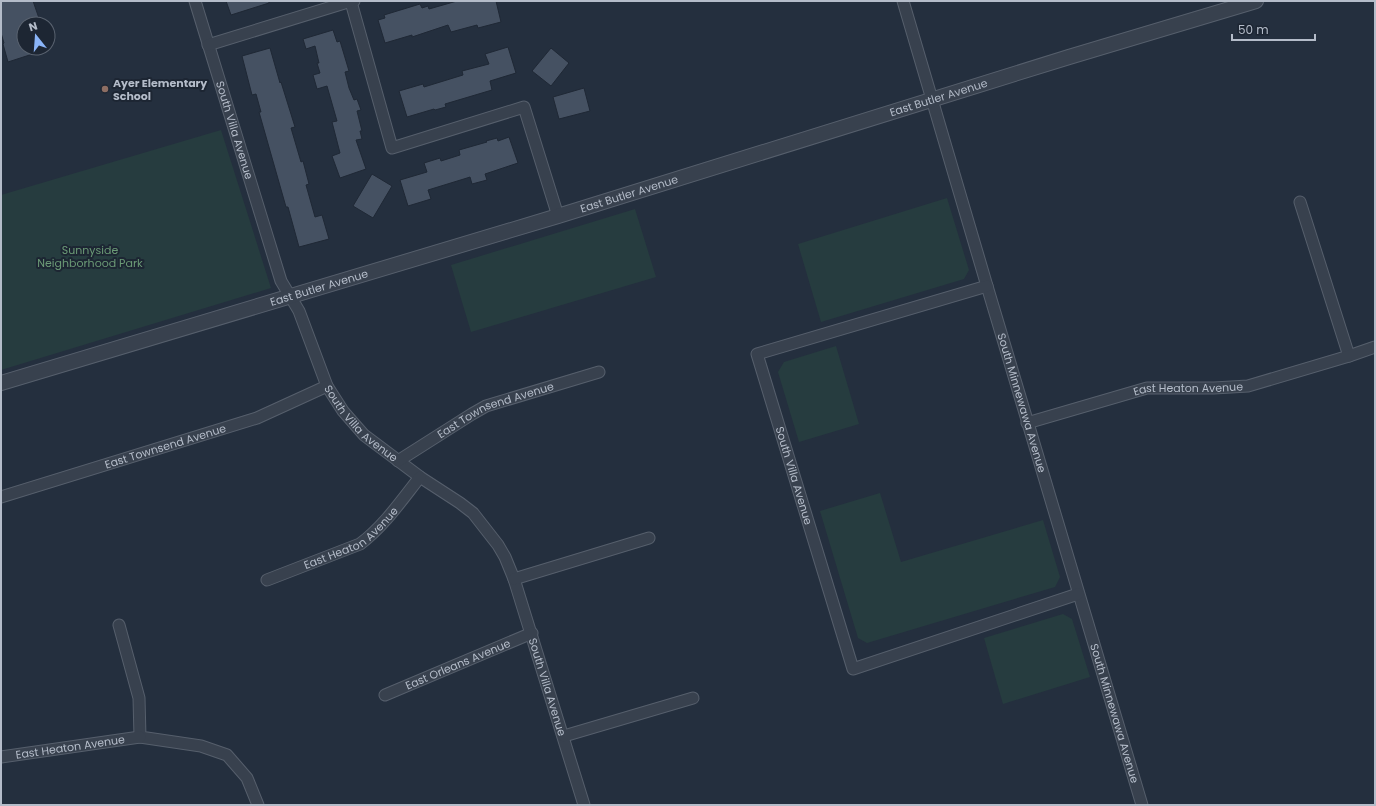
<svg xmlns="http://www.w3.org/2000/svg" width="1376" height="806" viewBox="0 0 1376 806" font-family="Poppins,sans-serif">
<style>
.green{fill:#263c3f}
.building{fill:#455162;stroke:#1f2835}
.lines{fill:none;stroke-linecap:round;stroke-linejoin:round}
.minor-casing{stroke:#565f6c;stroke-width:13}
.tertiary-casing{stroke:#565f6c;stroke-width:16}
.minor{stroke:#38414e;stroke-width:11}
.tertiary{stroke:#38414e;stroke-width:14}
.education-dot{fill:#8d6e63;stroke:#1d2633;stroke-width:1.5}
.labels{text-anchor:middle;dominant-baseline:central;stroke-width:4;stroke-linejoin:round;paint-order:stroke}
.poi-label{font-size:11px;font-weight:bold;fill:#b4bcc9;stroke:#1d2633;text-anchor:start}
.street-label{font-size:11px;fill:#b4bcc9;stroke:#1d2633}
.park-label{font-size:11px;fill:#6b9a76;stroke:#1d2633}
</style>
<rect width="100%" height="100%" fill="#242f3e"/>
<path class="green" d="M221 130 271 288 1 370V195Z
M947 198 969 270 964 279 821 322 798 244Z
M635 209 656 277 471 332 451 265Z
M836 346 859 424 799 442 778 372 784 362Z
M880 493 901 562 1043 520 1060 577 1055 587 867 643 858 638 820 511Z
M1063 614 1072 619 1090 677 1003 704 984 638Z"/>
<path class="building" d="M1 1H33L41 24H24V48H45V50L8 62 3 44 4 43 1 33Z
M226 1H269V3L231 15Z
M457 1H496L501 22 478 28 477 25 451 32 448 25 412 37V35L385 43 378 20 385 18 384 15 420 4 422 8 428 6 429 9Z
M333 30 337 42 340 41 349 71 345 72 349 88 354 100 357 99 361 110 357 111 362 131H360L362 139 356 140 366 169 340 178 332 156 340 153 332 122 337 121 327 86 317 89 313 75 320 73 317 63H319L315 46 306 49 303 39Z
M508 47 516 73 490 81 492 90 445 104 446 107 435 110 434 109 407 117 399 91 423 84 424 87 463 75 462 71 489 64 485 54Z
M270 48 280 83 281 82 295 127 291 128 301 162 303 161 309 184 306 185 315 217 322 215 329 239 299 247 288 207H286L259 112H261L256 94 252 95 242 56Z
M551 48 569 63 551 86 532 71Z
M584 88 590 111 559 119 553 97Z
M509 137 518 163 485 174 487 180 472 184 470 177 467 178 428 190 431 199 408 206 400 180 427 172 424 163 440 158 441 161 460 155 459 150 487 142 486 141 497 138 498 141Z
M372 174 392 186 373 218 353 206Z"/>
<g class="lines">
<defs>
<g id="minor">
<path id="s1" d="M195 1 281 281 299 311 327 386 343 411 364 435 420 477 460 503 473 513 498 545 505 557 514 579 584 805"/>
<path d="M354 1 351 2 392 148 524 107 558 216"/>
<path id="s2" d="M903 1 987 286 1142 805"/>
<path d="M208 45 351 1"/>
<path d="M1300 202 1349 356"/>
<path id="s3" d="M987 286 757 354 853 669 1078 594"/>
<path id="s4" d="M1027 423 1147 388H1214L1248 386 1349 356 1375 347"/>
<path id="s5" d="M398 461 472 414 486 406 599 372"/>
<path id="s6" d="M1 497 257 418 327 386"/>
<path d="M514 579 649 538"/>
<path id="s7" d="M267 580 360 544C384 526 401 501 420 477"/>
<path d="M119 625 139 698 140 737 201 746 227 755 247 778 258 805"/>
<path id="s8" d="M385 695 532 633"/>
<path d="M564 736 693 698"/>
<path id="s9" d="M1 757 140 737"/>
</g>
<g id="tertiary">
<path id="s10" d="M1 383 558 216 1069 57 1256 1"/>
</g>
</defs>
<use href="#minor" class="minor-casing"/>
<use href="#tertiary" class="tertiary-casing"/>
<use href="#minor" class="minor"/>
<use href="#tertiary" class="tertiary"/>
</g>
<circle class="education-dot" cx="105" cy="89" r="4"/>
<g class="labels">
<g class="poi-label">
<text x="113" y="83">Ayer Elementary<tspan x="113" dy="13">School</tspan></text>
</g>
<g class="street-label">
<text stroke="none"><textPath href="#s10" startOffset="980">East Butler Avenue</textPath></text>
<text stroke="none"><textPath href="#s1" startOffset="135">South Villa Avenue</textPath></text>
<text stroke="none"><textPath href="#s10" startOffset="656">East Butler Avenue</textPath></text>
<text stroke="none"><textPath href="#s10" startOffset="332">East Butler Avenue</textPath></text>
<text stroke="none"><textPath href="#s4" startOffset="166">East Heaton Avenue</textPath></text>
<text stroke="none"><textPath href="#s2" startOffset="419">South Minnewawa Avenue</textPath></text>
<text stroke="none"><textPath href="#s5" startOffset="111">East Townsend Avenue</textPath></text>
<text stroke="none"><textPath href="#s1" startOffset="459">South Villa Avenue</textPath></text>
<text stroke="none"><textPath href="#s6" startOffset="172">East Townsend Avenue</textPath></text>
<text stroke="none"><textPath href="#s3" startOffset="367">South Villa Avenue</textPath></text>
<text stroke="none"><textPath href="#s7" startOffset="95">East Heaton Avenue</textPath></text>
<text stroke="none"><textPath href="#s8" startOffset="79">East Orleans Avenue</textPath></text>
<text stroke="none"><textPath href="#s1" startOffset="795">South Villa Avenue</textPath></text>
<text stroke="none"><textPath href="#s2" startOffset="743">South Minnewawa Avenue</textPath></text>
<text stroke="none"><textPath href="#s9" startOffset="70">East Heaton Avenue</textPath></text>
</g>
<g class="park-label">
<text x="90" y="250">Sunnyside<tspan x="90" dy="13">Neighborhood Park</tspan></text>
</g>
</g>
<rect width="1376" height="806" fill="none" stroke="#b4bcc9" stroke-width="4"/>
<g transform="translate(36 36) rotate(343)"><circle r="19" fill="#1d2633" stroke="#59626f"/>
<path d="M0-3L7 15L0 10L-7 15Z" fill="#8ab4f8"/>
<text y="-6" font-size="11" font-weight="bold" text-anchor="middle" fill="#b4bcc9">N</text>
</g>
<path d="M1232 34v6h83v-6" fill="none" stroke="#b4bcc9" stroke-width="2"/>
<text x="1238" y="34" font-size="12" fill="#b4bcc9" stroke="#1d2633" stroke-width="3" paint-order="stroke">50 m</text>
</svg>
